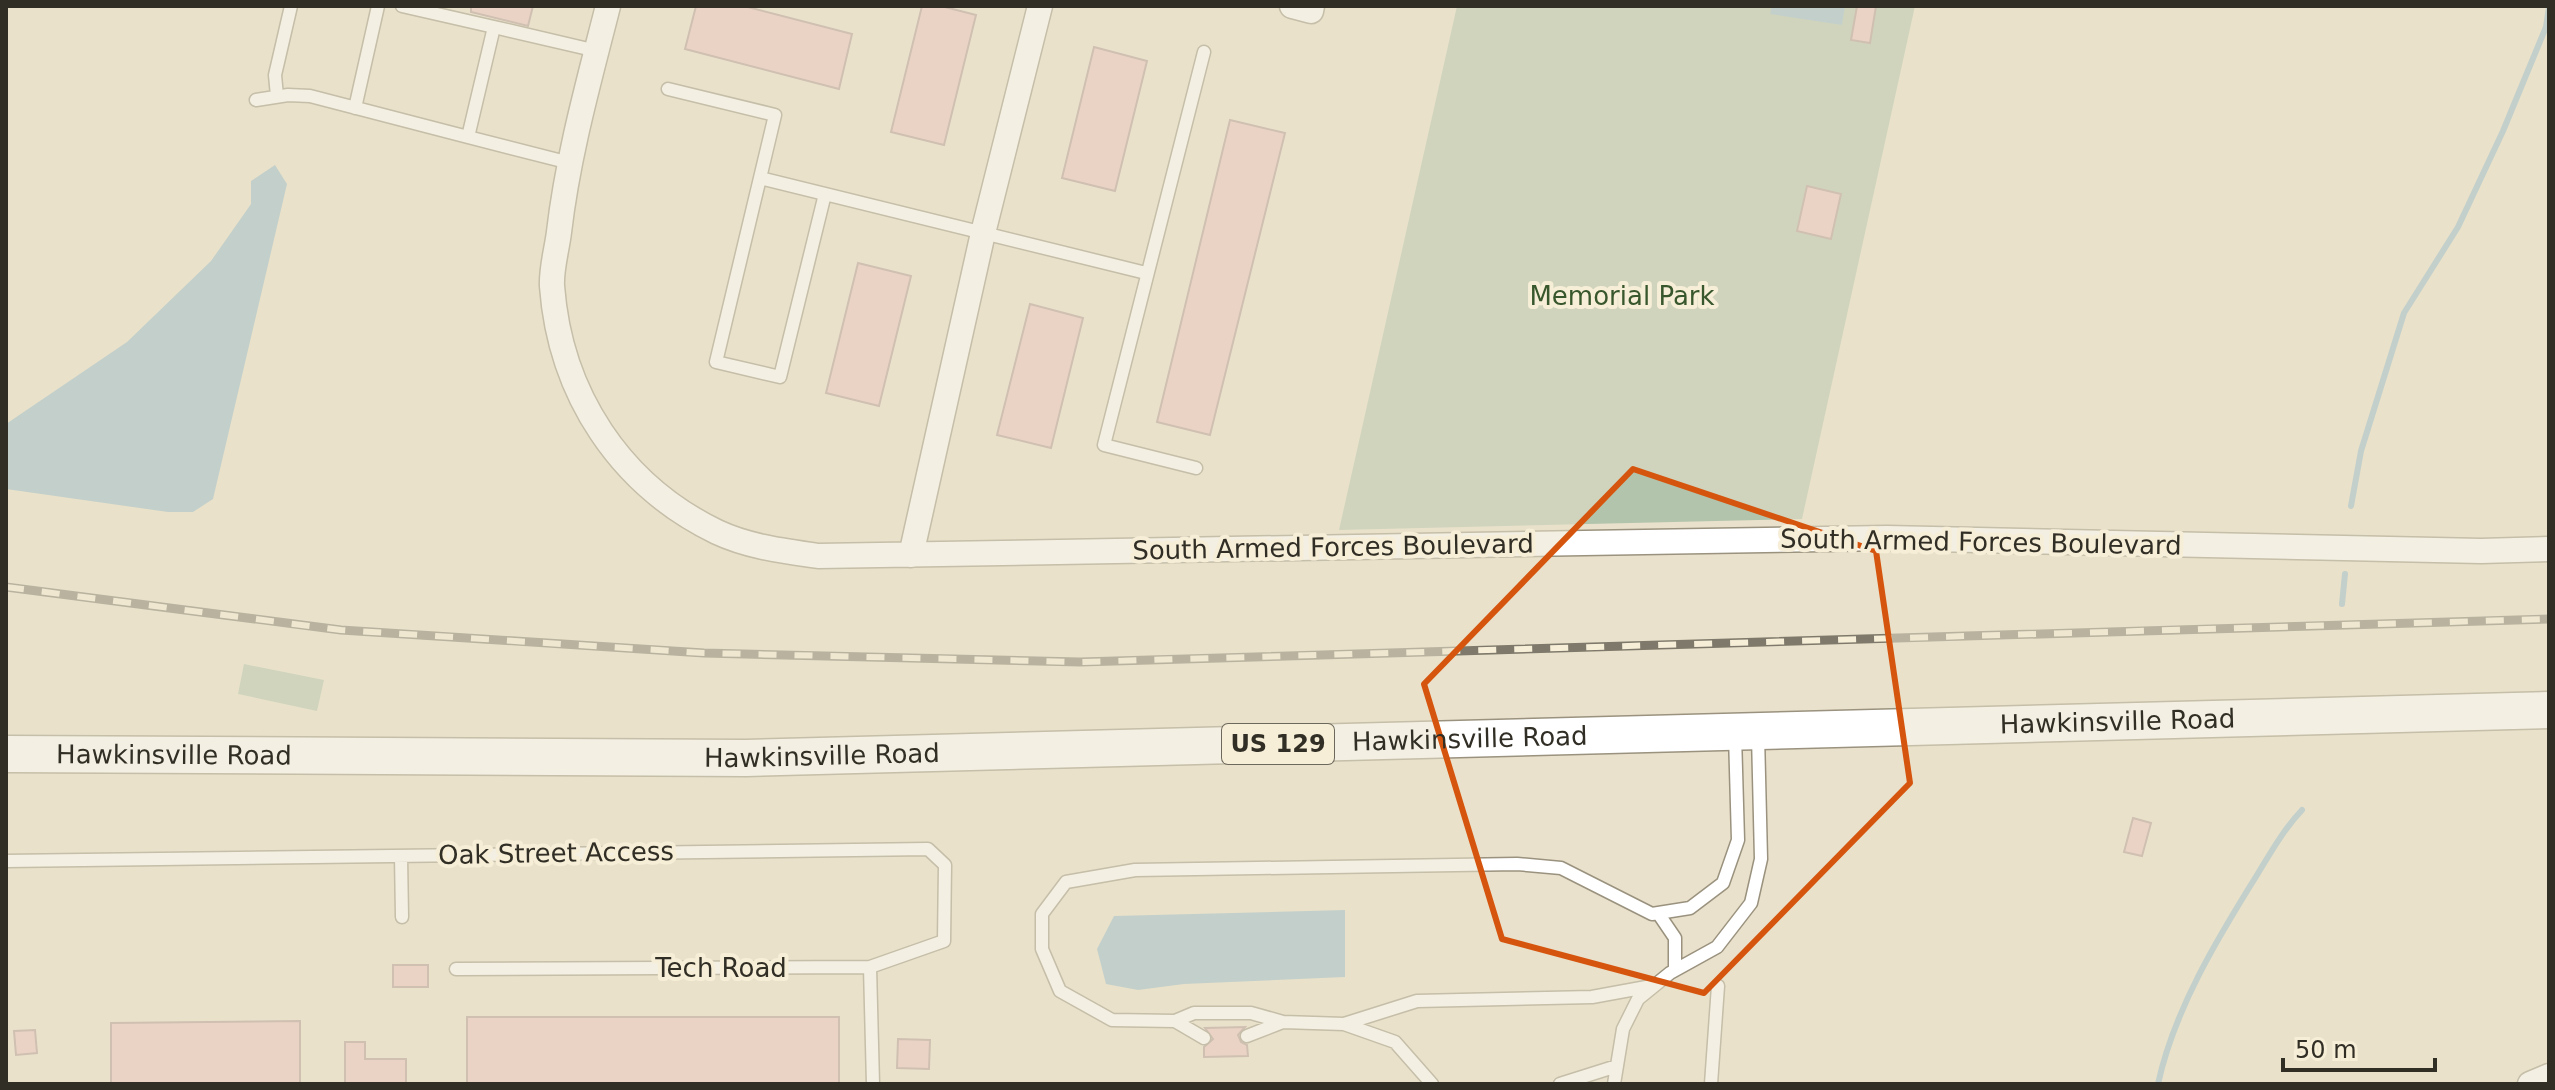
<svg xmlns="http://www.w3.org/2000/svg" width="2555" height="1090" viewBox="0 0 2555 1090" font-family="'DejaVu Sans',sans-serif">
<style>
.green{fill:#b2c4ac}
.water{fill:#96b9cb}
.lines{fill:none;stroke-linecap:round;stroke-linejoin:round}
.stream{stroke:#96b9cb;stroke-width:6}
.building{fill:#eac2be;stroke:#b19794;stroke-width:2}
.lane-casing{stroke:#9a927e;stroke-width:15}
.street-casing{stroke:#9a927e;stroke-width:27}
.primary-casing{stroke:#9a927e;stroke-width:39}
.lane{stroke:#fff;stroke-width:12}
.street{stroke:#fff;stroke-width:24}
.primary{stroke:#fff;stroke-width:36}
.rail-casing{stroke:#7e796a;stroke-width:9}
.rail{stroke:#f7eed8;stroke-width:6;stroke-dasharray:18;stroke-linecap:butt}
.marked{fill:none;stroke:#d6550e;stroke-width:6;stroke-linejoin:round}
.labels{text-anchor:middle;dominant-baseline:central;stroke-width:8;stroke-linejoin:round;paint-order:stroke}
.shield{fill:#f7eed8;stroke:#6c685b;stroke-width:2}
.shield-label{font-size:24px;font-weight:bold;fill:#312e25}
.park-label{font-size:26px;fill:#39572c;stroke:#f7eed8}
.street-label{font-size:26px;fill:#312e25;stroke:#f7eed8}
</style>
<rect width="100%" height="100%" fill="#e9e1cb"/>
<path class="green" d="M1457 6H1915L1802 519 1339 530Z
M244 664 324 680 317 711 238 694Z"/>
<path class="water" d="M1772 6H1845L1842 25 1770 14Z
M275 165 287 184 213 499 193 512H168L6 489V424L127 342 211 261 251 204V181Z
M1345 910V977L1184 984 1138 990 1106 984 1097 949 1114 916Z"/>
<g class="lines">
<path class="stream" d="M2351 506 2361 451 2404 313 2458 227 2503 131 2546 27 2549 7
M2342 604 2345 574
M2158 1084C2174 1010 2217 939 2257 875 2271 852 2284 829 2302 810"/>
</g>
<path class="building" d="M471 6H533L528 26 471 12Z
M696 6H744L852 34 839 89 685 49Z
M922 6H941L976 15 944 145 891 132Z
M1857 6H1876L1870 43 1851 40Z
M1094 47 1147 61 1115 191 1062 178Z
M1230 120 1285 133 1210 435 1157 422Z
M1807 186 1841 194 1831 239 1797 231Z
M858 263 911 276 879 406 826 393Z
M1030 304 1083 318 1051 448 997 435Z
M2133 818 2151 823 2142 856 2124 852Z
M393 965H428V987H393Z
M467 1017H839V1084H467Z
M300 1021V1084H111V1023Z
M1245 1027 1238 1035 1241 1042 1247 1045 1248 1056 1204 1057V1047L1213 1039 1205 1028Z
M35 1030 37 1053 16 1055 14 1031Z
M898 1039 930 1040 929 1069 897 1068Z
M345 1042H365V1059H406V1084H345Z"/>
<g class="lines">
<defs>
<path id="lane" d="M402 6 494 27
M668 89 775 115 760 178 1146 273
M277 96 275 75 291 6
M256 100 288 95 310 96 468 137
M355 108 378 6
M570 163 468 137 494 27 597 51
M760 178 716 362 780 377 825 194
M1196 468 1104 445 1204 52
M401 856 402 917
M6 861 928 849 945 865 944 941 870 967
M1658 913 1675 938V970
M456 969 870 967 873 1084
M1175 1021 1204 1038
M1344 1024 1417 1001 1592 997 1652 986
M1247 1036 1283 1022
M1432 1084 1395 1042 1344 1024 1283 1022 1251 1013H1194L1175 1021 1112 1020 1060 991 1042 949V914L1066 882 1135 870 1517 864 1561 868 1652 914 1690 908 1723 883 1738 840 1735 735
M1560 1084 1617 1066
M1614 1084 1623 1029 1638 999 1670 973 1717 947 1751 903 1761 859 1758 735
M1711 1084 1718 986"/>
<path id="street" d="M608 6C589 81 568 155 559 232 557 249 551 269 552 286 560 394 620 485 717 532 749 547 784 551 818 556L1887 538 2481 551 2549 549
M1292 6 1311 11 1312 6
M911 555 983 233 1040 6
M2530 1084 2549 1076"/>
<g id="primary">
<path id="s1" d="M6 754 746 758 2549 710"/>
</g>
</defs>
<use href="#lane" class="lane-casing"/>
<use href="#street" class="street-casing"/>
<use href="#primary" class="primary-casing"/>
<use href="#lane" class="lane"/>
<use href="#street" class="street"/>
<use href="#primary" class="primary"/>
<defs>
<path id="rail" d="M6 587 341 630 704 653 1080 662 2549 619"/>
</defs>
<use href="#rail" class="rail-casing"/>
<use href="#rail" class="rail"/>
</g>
<path d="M0 0H2555V1090H0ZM1633 469 1876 551 1910 783 1704 993 1502 939 1424 684Z" fill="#e9e1cb" fill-opacity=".55" fill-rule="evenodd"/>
<path class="marked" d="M1633 469 1876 551 1910 783 1704 993 1502 939 1424 684Z"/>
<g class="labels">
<rect class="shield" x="1222" y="724" width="112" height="40" rx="6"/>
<g class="shield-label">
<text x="1278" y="744">US 129</text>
</g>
<g class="park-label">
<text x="1622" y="296">Memorial Park</text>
</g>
<g class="street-label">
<text transform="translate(1981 542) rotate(1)">South Armed Forces Boulevard</text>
<text transform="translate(1333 547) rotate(-1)">South Armed Forces Boulevard</text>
<text stroke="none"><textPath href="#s1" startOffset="2112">Hawkinsville Road</textPath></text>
<text stroke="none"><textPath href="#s1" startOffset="1464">Hawkinsville Road</textPath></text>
<text stroke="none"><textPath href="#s1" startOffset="168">Hawkinsville Road</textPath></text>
<text stroke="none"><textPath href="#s1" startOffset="816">Hawkinsville Road</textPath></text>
<text transform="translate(556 853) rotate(-1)">Oak Street Access</text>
<text x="721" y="968">Tech Road</text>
</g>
</g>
<rect width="2555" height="1090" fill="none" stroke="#312e25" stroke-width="16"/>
<path d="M2283 1058v12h152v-12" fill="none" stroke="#312e25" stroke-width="4"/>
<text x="2295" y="1058" font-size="24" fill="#312e25" stroke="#f7eed8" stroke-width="6" paint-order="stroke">50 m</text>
</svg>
